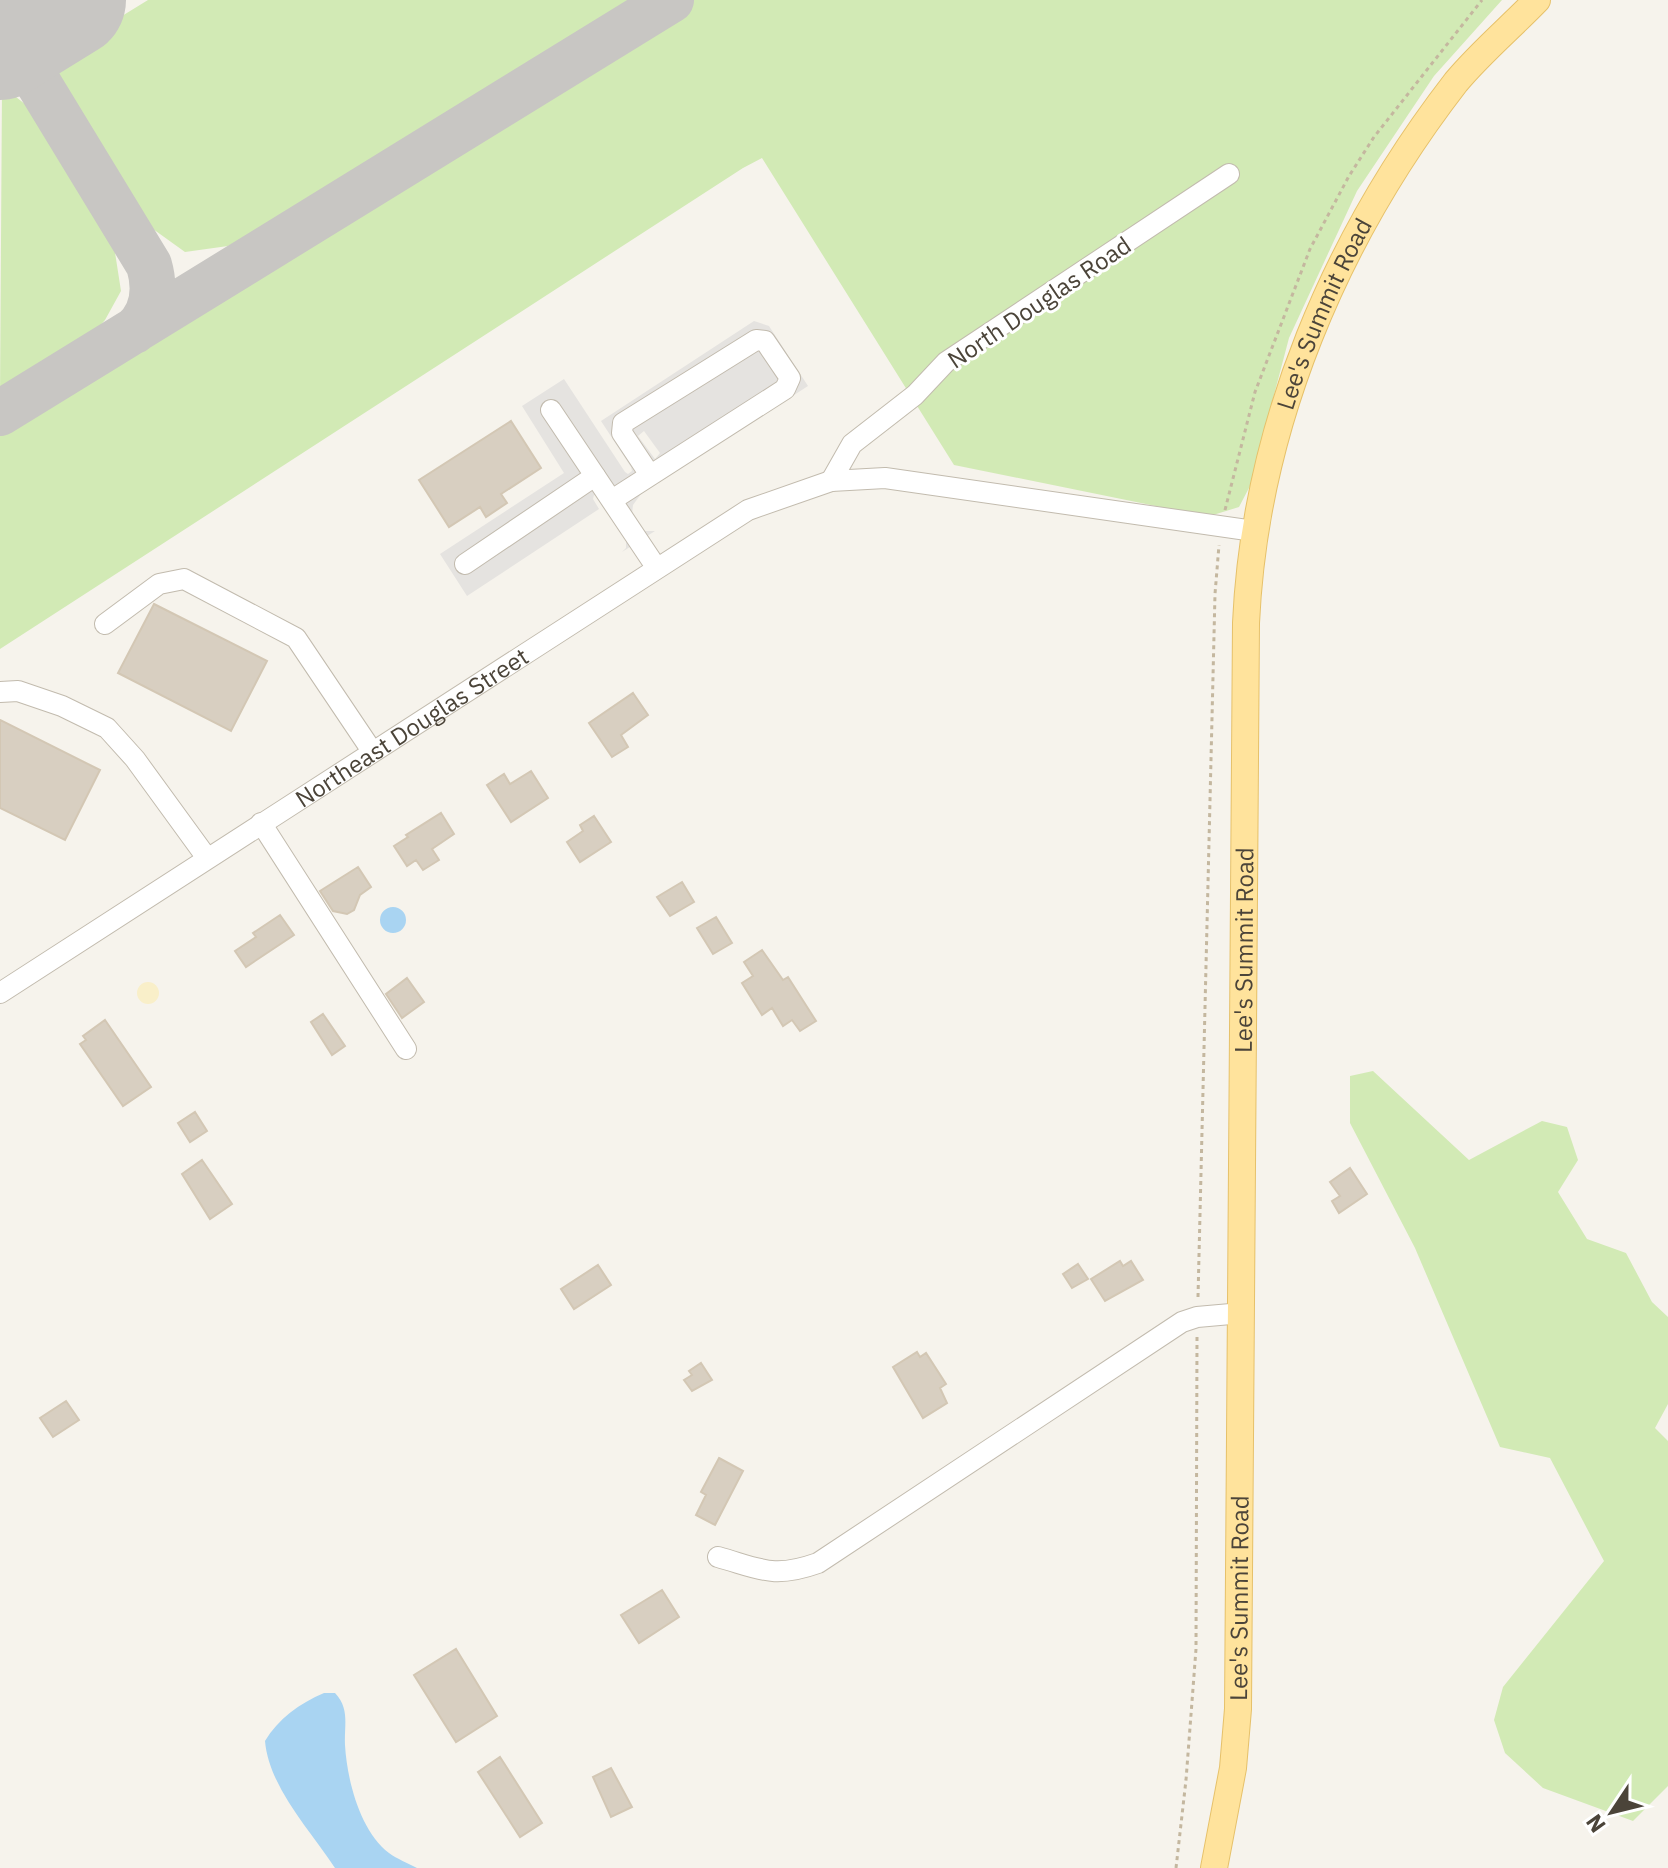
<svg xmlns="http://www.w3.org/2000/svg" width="1668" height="1868" viewBox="0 0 1668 1868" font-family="'IBM Plex Sans',sans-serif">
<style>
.green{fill:#d2eab5}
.sand{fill:#f9efc9}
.parking{fill:#e5e3e0;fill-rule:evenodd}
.water{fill:#a9d4f2}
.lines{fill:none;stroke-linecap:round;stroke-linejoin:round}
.taxiway{stroke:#c8c6c3;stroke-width:46}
.runway{stroke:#c8c6c3;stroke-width:116}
.building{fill:#d8cfc1;stroke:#d3c7b4;stroke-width:2}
.minor-casing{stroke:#c2bbae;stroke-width:22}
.major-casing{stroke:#e6c16a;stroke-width:28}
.path{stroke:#c4b79f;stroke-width:3;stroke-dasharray:4 4;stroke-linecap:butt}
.minor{stroke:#fff;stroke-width:20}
.major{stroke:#ffe39c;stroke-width:26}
.labels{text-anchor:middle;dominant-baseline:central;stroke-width:6;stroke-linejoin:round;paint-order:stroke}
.street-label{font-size:24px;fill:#4b4439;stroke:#fff}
</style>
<rect width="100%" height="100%" fill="#f6f3ec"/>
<path class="green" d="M148 0H642L302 208 228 246 185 252 153 229 105 166 60 87 57 56Z
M694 0H1502L1434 76 1357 191 1289 338 1250 486 1239 507 1213 515 1195 514 954 465 762 158 743 168 0 649V429Z
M2 86 30 108 74 170 114 246 121 291 105 320 92 335 35 377 0 399Z
M1373 1071 1469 1160 1542 1121 1567 1127 1578 1160 1558 1192 1587 1239 1626 1253 1652 1302 1668 1317V1404L1655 1428 1668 1441V1786L1633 1821 1543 1788 1505 1753 1494 1720 1503 1687 1604 1561 1550 1458 1500 1447 1415 1248 1350 1123V1076Z"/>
<path class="sand" d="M137 993a11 11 0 1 1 22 0a11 11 0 1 1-22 0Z"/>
<path class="parking" d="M754 321 769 326 808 386 641 494 633 505 632 514 644 531H655L622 552 626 548V540L597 496 594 495 593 499 599 509 467 596 440 554 564 473 522 406 564 379 625 472 628 474 632 471 631 467 601 421ZM644 431 660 453 655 459 638 436Z"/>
<path class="water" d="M380 920a13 13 0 1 1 26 0a13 13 0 1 1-26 0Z
M324 1693H335C350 1709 344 1725 345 1745 347 1780 360 1831 389 1853 397 1859 408 1863 417 1868H335C310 1830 269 1787 265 1741 278 1719 300 1703 324 1693Z"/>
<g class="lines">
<path class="taxiway" d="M0 57 15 60 34 76 149 265C156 289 153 314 134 331
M34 76C20 47 36 24 59 6
M0 413 671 0"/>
<path class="runway" d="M0 42 68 0"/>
</g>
<path class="building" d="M511 421 541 468 501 494 507 503 486 517 480 507 449 527 419 480Z
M154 604 267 661 231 731 118 673Z
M633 693 648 715 621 735 628 747 612 757 589 723Z
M0 720 100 770 65 840 0 808Z
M531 771 548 798 511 822 487 785 504 774 510 784Z
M441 813 454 834 432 849 439 860 423 870 416 860 407 866 394 846 408 837 406 835Z
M594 816 611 842 580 862 567 842 583 831 580 825Z
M358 867 371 887 360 895 354 910 347 914 333 911 320 891Z
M682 882 694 902 670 916 657 897Z
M280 915 294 935 246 967 235 951 256 937 253 933Z
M716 917 732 943 713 954 697 928Z
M762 950 783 980 788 977 816 1021 800 1031 792 1020 783 1026 772 1008 762 1015 742 983 753 976 744 962Z
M407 978 424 1002 402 1018 386 994Z
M323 1014 345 1046 332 1055 311 1022Z
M105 1020 151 1087 123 1106 80 1044 86 1040 83 1036Z
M195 1112 207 1131 190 1142 178 1123Z
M202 1160 232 1204 210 1219 182 1174Z
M1350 1168 1367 1194 1339 1213 1332 1201 1340 1196 1330 1182Z
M1120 1261 1123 1266 1131 1261 1143 1280 1105 1301 1091 1279Z
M1078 1264 1088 1279 1072 1288 1063 1274Z
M598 1265 611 1285 574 1309 561 1289Z
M917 1352 920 1357 926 1353 946 1384 940 1388 947 1403 923 1418 893 1367Z
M701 1363 712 1380 692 1391 684 1380 692 1375 689 1371Z
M66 1401 79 1420 53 1437 40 1418Z
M719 1458 743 1471 715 1525 696 1515 706 1495 701 1492Z
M662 1590 679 1617 639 1643 621 1615Z
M456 1649 497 1716 456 1742 414 1675Z
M500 1757 542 1823 520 1837 478 1772Z
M611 1768 632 1807 611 1817 593 1777Z"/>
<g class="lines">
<defs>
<g id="minor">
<path d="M551 410 656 567"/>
<path d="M831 481 852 444 915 395 946 362 1229 174"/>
<path d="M612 500 785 389 790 378 765 341 756 340 623 423 622 433 650 475"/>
<path d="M465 564 595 476"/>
<path d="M105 624 159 584 184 579 296 638 372 751"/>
<path d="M0 692 18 691 62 706 107 728 135 759 207 858"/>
<path d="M261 823 406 1049"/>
<path id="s1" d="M0 993 748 510 831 481 885 478 1254 531"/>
<path d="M718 1557C761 1569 773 1579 818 1563L1182 1322 1197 1317 1242 1313"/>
</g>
<g id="major">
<path id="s2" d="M1214 1868 1233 1768 1238 1709 1246 623C1255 426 1336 237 1456 82 1480 53 1511 27 1537 0"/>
</g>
</defs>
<use href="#minor" class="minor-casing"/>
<use href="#major" class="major-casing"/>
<path class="path" d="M1225 510 1255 392 1310 249 1349 176 1374 137 1482 0
M1198 1297 1215 594 1219 545
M1176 1868 1186 1780 1196 1649 1197 1337"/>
<use href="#minor" class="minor"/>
<use href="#major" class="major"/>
</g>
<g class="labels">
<g class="street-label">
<text transform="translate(1039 302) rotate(-34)">North Douglas Road</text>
<text stroke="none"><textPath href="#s2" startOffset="1568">Lee's Summit Road</textPath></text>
<text stroke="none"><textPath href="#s1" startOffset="490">Northeast Douglas Street</textPath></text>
<text stroke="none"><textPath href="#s2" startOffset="920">Lee's Summit Road</textPath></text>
<text stroke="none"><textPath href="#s2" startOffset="272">Lee's Summit Road</textPath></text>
</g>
</g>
<g transform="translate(1612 1812) rotate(235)" stroke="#ffffff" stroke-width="6" paint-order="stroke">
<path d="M0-6L14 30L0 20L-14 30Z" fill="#4b4439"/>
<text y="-12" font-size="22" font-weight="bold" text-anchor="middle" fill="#4b4439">N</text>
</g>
</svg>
